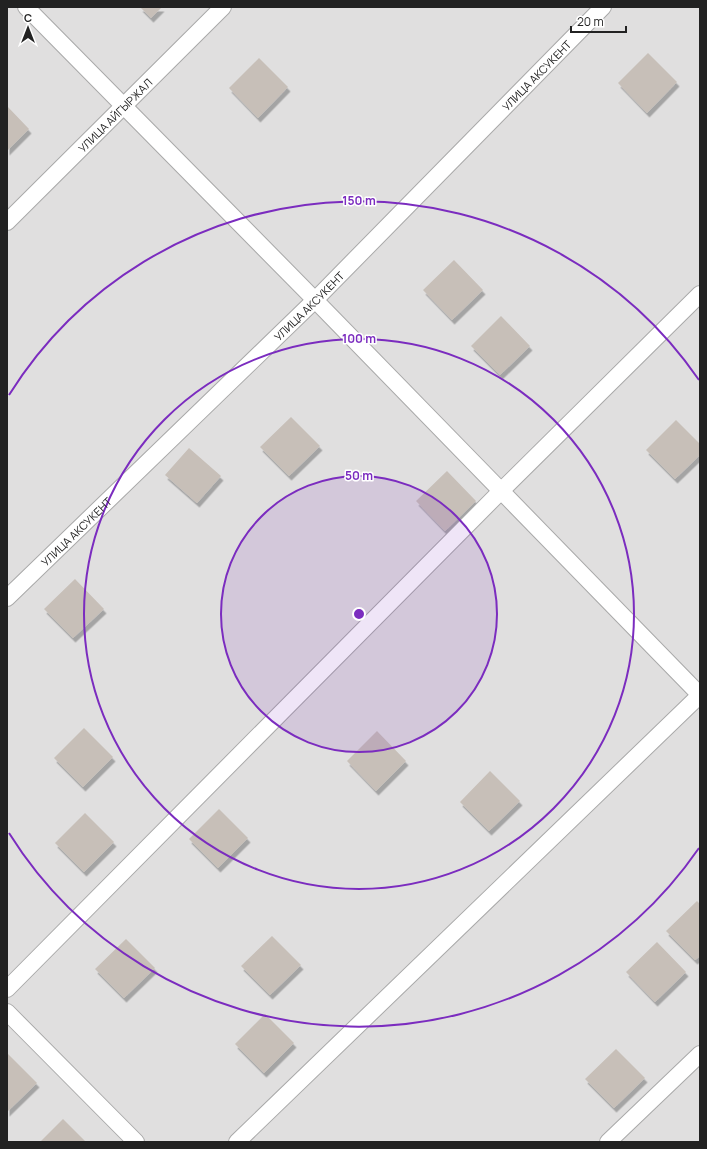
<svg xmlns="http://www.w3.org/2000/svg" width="707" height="1149" viewBox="0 0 707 1149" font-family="Manrope,sans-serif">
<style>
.residential{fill:#e0dfdf}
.building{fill:#c7bfb8;filter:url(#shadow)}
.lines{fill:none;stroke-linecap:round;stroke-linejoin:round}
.street-casing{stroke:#a9a9a9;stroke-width:18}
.street{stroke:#fff;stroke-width:16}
.ring{fill:none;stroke:#7b2cbf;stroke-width:2}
.labels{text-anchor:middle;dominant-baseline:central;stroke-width:3;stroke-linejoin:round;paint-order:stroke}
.street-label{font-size:11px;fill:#222;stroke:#fff}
.centre{fill:#7b2cbf;stroke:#fff;stroke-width:2}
.ring-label{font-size:12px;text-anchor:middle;font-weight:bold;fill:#7b2cbf;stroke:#fff;stroke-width:3;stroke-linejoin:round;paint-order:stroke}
</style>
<defs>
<filter id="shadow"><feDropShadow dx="2.5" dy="4.5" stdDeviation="0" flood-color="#0004"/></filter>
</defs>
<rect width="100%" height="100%" fill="#f2efe9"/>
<path class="residential" d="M7 7H700V1142H7Z"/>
<path class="building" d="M140 7H162L151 18Z
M648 53 677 82 647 113 618 83Z
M259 58 288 87 258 118 229 88Z
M7 106 29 129 7 151Z
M454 260 483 290 452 320 423 290Z
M501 316 530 346 500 375 471 346Z
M291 417 320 446 289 476 260 447Z
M676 420 700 444V455L675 479 646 450Z
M189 448 221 476 197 503 165 475Z
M447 471 476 501 445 531 416 501Z
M75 579 104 609 73 638 44 609Z
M84 728 113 757 83 787 54 758Z
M377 731 406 761 376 791 347 761Z
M490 771 520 801 489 831 460 802Z
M219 809 248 838 218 868 189 839Z
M85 813 114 842 84 872 55 843Z
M697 901 700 904V956L695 960 666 931Z
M272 936 301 965 270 995 241 966Z
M126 939 155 968 124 998 95 969Z
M657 942 686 972 655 1002 626 972Z
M265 1014 294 1043 264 1073 235 1044Z
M616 1049 645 1078 614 1108 585 1079Z
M7 1053 37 1083 7 1112Z
M63 1119 86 1142H40Z"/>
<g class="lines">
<defs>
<g id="street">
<path d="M26 7 315 300 700 695"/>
<path id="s1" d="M7 222 223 7"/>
<path id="s2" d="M7 598 315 300 603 7"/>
<path d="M7 989 501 491 700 294"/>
<path d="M7 1012 136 1142"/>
<path d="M237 1142 700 695"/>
<path d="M608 1142 700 1054"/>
</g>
</defs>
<use href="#street" class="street-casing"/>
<use href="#street" class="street"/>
</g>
<circle cx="359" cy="614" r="138" fill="#7b2cbf" fill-opacity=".12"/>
<g class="ring">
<circle cx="359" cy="614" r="138"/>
<circle cx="359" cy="614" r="275"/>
<path d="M699 848A413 413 0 0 1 9 833M9 395A413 413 0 0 1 699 380"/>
</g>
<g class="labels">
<g class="street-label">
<text stroke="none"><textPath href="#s2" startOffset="744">УЛИЦА АКСУКЕНТ</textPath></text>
<text stroke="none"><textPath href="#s1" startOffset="152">УЛИЦА АЙГЫРЖАЛ</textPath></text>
<text stroke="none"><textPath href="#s2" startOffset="420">УЛИЦА АКСУКЕНТ</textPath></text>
<text stroke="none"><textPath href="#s2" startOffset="96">УЛИЦА АКСУКЕНТ</textPath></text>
</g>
</g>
<circle cx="359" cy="614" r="6" class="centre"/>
<g class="ring-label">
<text x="359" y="205">150 m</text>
<text x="359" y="343">100 m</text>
<text x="359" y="480">50 m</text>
</g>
<rect width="707" height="1149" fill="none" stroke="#222222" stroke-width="16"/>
<g transform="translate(28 28)" stroke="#ffffff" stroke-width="3" paint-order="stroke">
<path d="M0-3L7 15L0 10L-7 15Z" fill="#222222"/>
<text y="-6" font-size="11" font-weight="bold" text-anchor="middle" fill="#222222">С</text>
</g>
<path d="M571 26v6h55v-6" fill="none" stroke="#222222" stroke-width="2"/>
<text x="577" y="26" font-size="12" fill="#222222" stroke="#ffffff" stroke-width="3" paint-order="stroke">20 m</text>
</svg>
